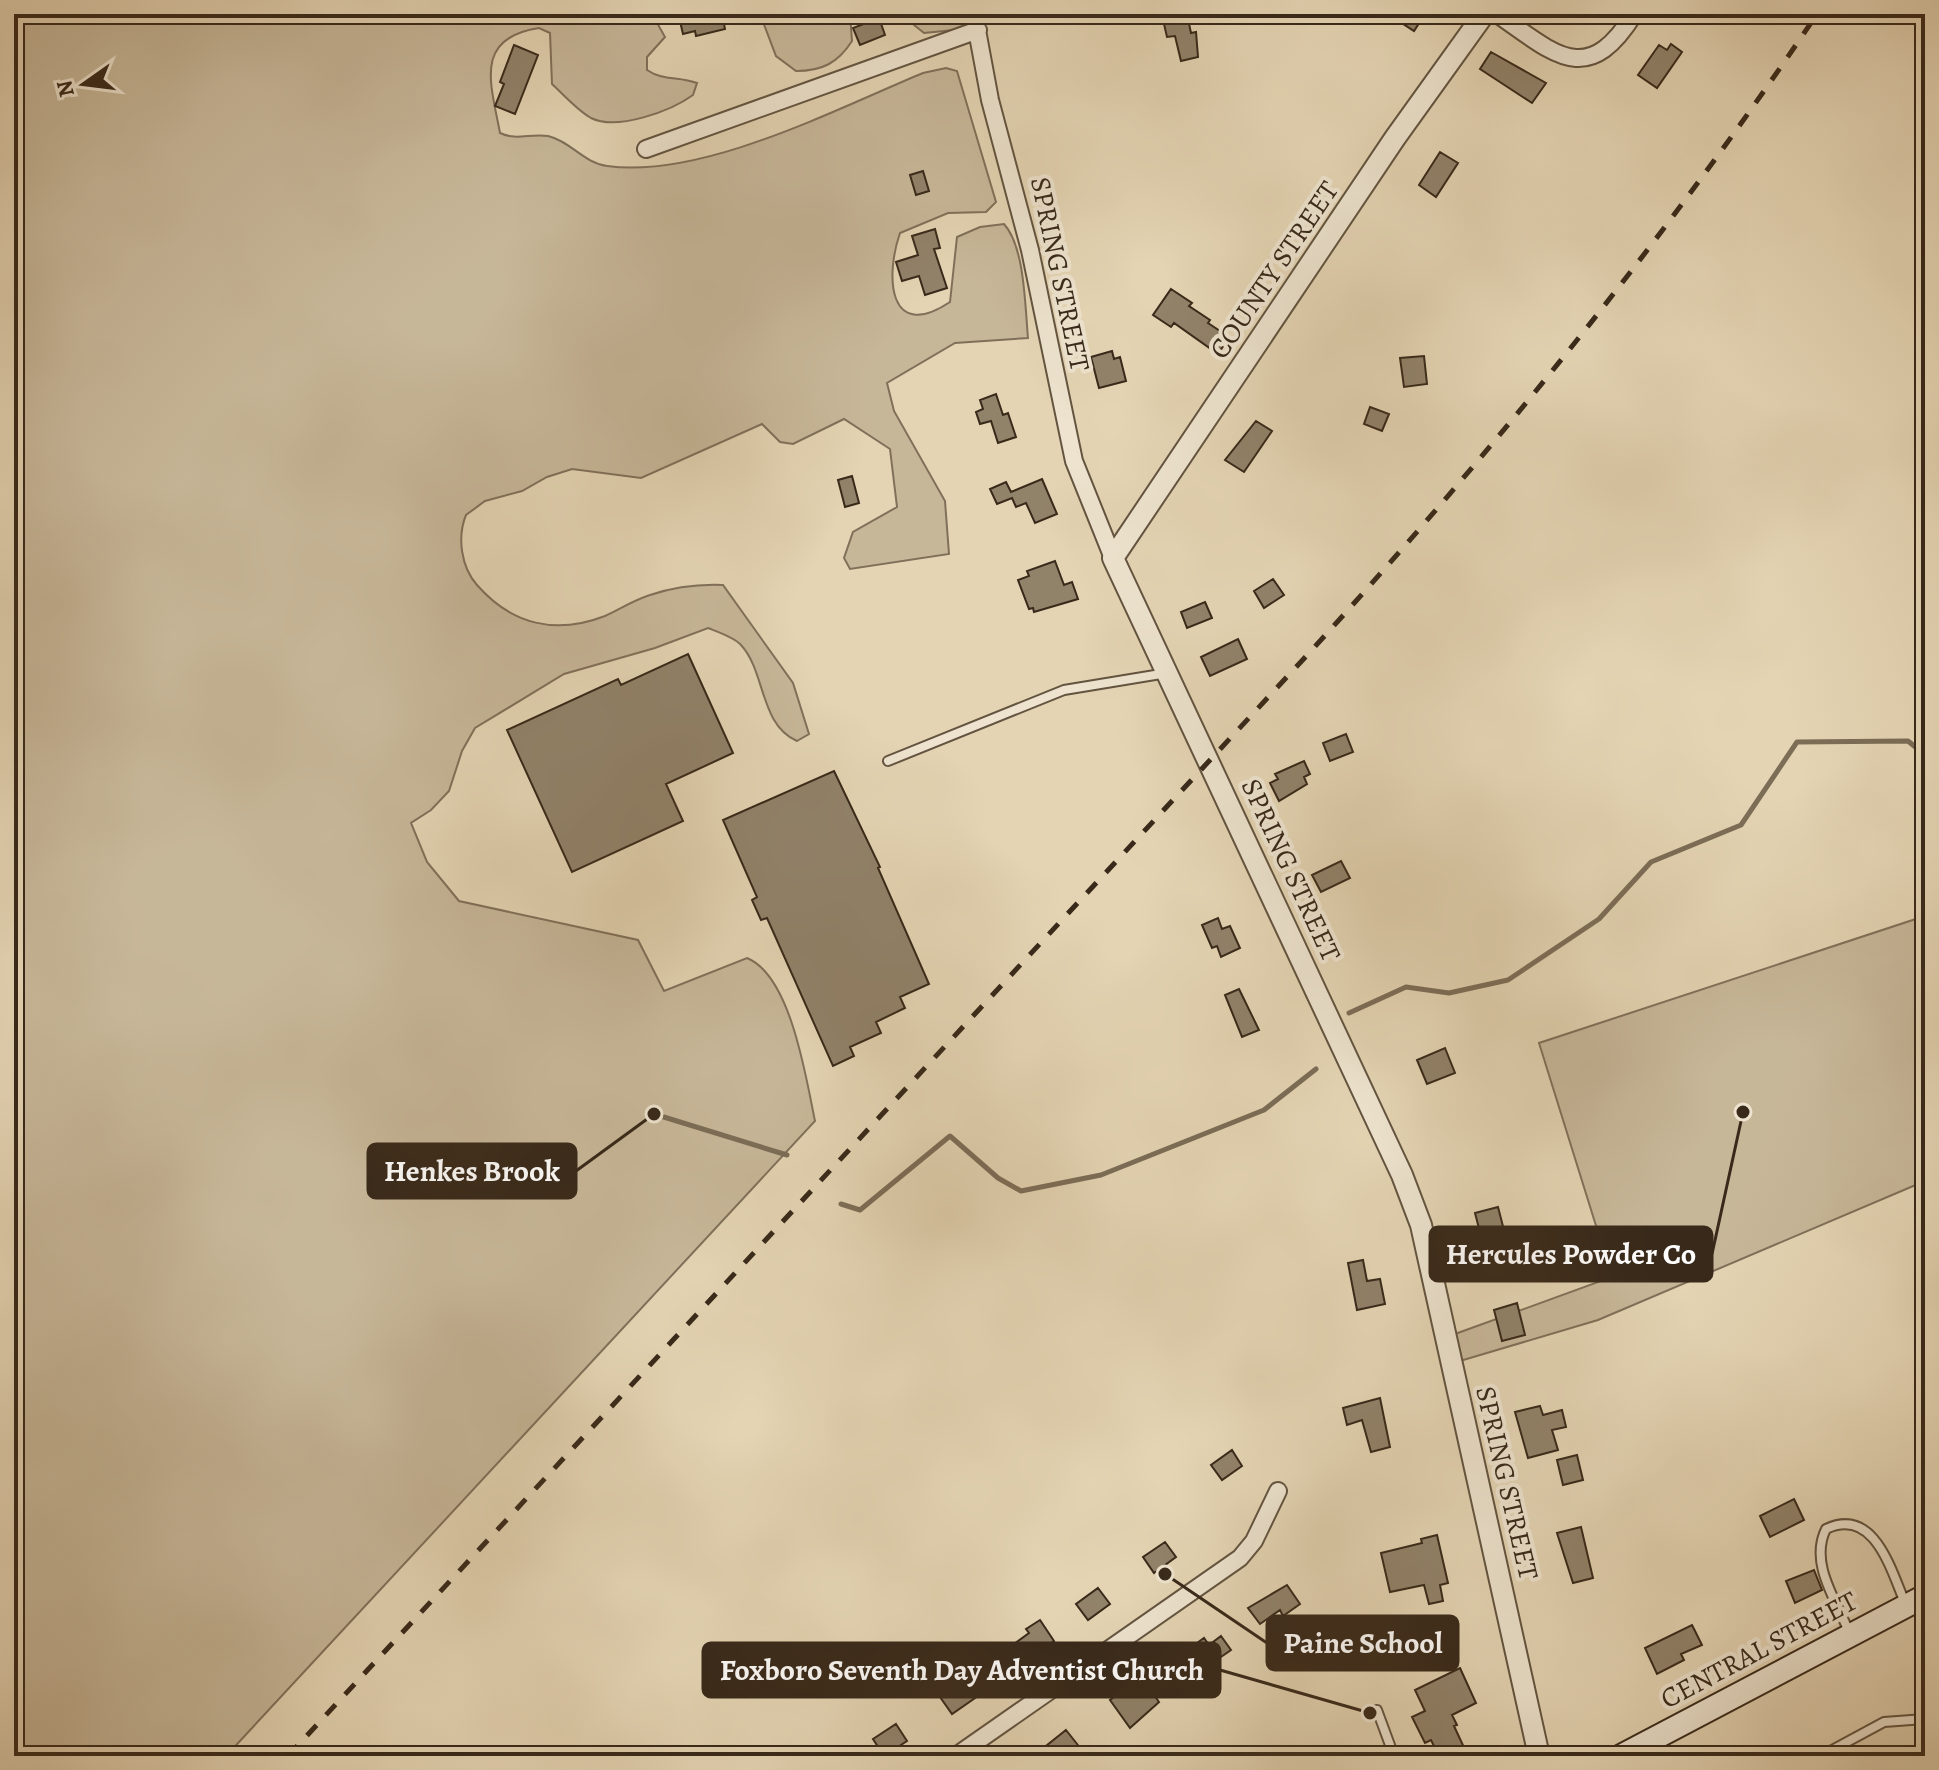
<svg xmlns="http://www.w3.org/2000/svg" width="1939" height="1770" viewBox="0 0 1939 1770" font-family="Alegreya,serif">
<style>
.green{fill:#c7b799;stroke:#80705a;stroke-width:2}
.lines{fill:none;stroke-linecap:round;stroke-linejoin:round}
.stream{stroke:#7c6d57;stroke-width:5}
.building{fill:#91826a;stroke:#38291a;stroke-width:2}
.service-casing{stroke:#635440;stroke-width:12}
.minor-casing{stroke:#635440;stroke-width:20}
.tertiary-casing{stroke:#635440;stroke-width:24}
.secondary-casing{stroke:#38291a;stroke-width:26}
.service{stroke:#ede3ce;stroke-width:8}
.minor{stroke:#ede3ce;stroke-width:16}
.tertiary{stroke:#ede3ce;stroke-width:20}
.secondary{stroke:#ede3ce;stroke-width:22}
.rail{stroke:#38291a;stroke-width:5;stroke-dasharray:14 14;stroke-linecap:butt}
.labels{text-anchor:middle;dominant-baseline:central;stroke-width:8;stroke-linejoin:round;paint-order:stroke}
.street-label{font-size:28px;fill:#38291a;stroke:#ede3ce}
.leader{fill:none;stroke:#38291a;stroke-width:3}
.callout-dot{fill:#38291a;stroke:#ede3ce;stroke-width:3}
.callout{fill:#38291a;stroke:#38291a;stroke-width:3}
.callout-label{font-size:30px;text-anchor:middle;font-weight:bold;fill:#fff}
</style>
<rect width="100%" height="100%" fill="#e4d4b3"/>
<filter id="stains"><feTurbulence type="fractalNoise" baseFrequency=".0025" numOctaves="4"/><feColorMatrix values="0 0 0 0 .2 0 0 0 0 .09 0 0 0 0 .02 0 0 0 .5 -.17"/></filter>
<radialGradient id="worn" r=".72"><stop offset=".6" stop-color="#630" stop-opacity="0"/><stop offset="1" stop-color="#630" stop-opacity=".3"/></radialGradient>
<path class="green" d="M14 14H652L665 37 647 57V70C663 81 679 76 697 83L693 95C671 111 617 131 591 118 577 110 564 95 552 84L550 33 539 28C473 38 491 84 500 133 517 141 530 133 548 136 570 141 584 163 607 166 702 179 836 109 923 73L946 68 957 71 996 202 986 212 948 213 900 233C885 276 888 343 950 302L957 237 980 227 1004 224C1025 247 1025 307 1028 338L955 343 887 383 894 411 945 501 949 554 850 569 844 558 853 532 897 507 890 449 844 419 793 444 780 442 762 424 641 478 572 469 547 477 522 491 485 501 466 515C457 537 461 567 477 585 512 625 556 635 605 616 620 609 634 600 650 595 674 587 698 584 723 585L793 683 809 734 797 741C759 724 766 672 741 645 734 637 718 632 708 628L655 648 564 674 475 728 462 751 449 791 431 810 411 823 427 862 459 901 638 940 664 991 747 958C791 976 806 1078 815 1121L226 1756H14Z
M760 14H850L852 41C838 63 822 71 796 71L776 56Z
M911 14H961L964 29 924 33 914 25Z
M1925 916V1181L1598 1320 1460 1361 1455 1334 1612 1277 1539 1043Z"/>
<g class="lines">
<path class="stream" d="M1349 1013 1406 987 1449 993 1508 980 1599 919 1651 862 1741 825 1797 742 1908 741 1925 755
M654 1114 787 1155
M841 1204 860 1210 950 1136 998 1178 1021 1191 1101 1175 1264 1110 1316 1069"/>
</g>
<path class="building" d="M690 14H722L725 29 696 36 695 31 683 34 679 17Z
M1167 14H1187L1191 33 1196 32 1198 57 1181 61 1175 36 1167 37 1164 24 1169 23Z
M1388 14H1425L1414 31Z
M879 18 885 35 860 45 853 28Z
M1671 44 1682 52 1657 88 1638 75 1659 45 1667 50Z
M514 45 538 55 515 114 495 106 504 84 500 82Z
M1491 52 1546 83 1532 103 1480 69Z
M1440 152 1458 163 1436 197 1419 185Z
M923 171 929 191 916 195 910 175Z
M935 229 940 248 934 249 947 288 925 295 919 276 902 281 896 262 918 255 912 236Z
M1171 289 1192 303 1189 306 1210 320 1208 323 1229 337 1218 354 1174 323 1171 327 1153 315Z
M1112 351 1114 359 1120 357 1126 381 1099 388 1091 357Z
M1424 356 1427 384 1404 387 1400 358Z
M996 394 1003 415 1008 413 1016 437 998 443 991 421 980 424 976 412 983 409 980 400Z
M1370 407 1389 414 1382 431 1364 424Z
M1256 421 1272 431 1244 472 1225 460Z
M852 476 859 503 845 507 838 480Z
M1042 479 1057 514 1035 523 1026 503 1016 507 1012 498 997 504 990 489 1006 482 1011 492Z
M1055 561 1064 585 1072 582 1078 599 1034 612 1033 608 1029 609 1018 580 1029 576 1027 571Z
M1273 579 1284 595 1264 608 1254 591Z
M1205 602 1212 618 1187 628 1181 612Z
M1238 639 1247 659 1210 676 1201 657Z
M688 654 733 753 666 784 683 821 572 872 507 730 618 679 621 685Z
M1346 734 1353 752 1330 761 1323 743Z
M1304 761 1310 774 1304 777 1307 784 1279 801 1270 783 1278 779 1275 774Z
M834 771 880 867 878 868 929 984 900 997 905 1008 876 1022 881 1033 850 1047 854 1056 833 1066 767 918 761 920 752 900 757 897 723 820Z
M1341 861 1350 878 1321 892 1312 875Z
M1218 918 1222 929 1230 926 1240 948 1221 957 1217 946 1212 948 1202 925Z
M1239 989 1259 1030 1242 1037 1225 995Z
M1445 1048 1455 1073 1427 1084 1417 1060Z
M1498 1207 1506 1238 1483 1244 1475 1213Z
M1363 1260 1367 1281 1380 1279 1385 1304 1357 1310 1348 1263Z
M1517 1303 1525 1335 1502 1341 1494 1310Z
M1380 1398 1390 1447 1371 1452 1362 1420 1347 1425 1343 1408Z
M1540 1406 1543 1415 1562 1410 1566 1427 1552 1430 1558 1450 1528 1458 1515 1412Z
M1232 1450 1242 1466 1222 1480 1211 1465Z
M1577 1455 1583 1480 1563 1485 1557 1460Z
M1794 1499 1804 1520 1770 1537 1760 1516Z
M1581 1527 1593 1578 1573 1583 1557 1533Z
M1437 1535 1448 1583 1440 1585 1443 1601 1429 1604 1424 1585 1390 1592 1381 1553 1422 1543 1421 1539Z
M1165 1542 1176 1557 1154 1573 1143 1557Z
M1814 1570 1822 1590 1795 1603 1786 1581Z
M1287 1585 1300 1604 1283 1616 1280 1610 1260 1624 1248 1608Z
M1098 1588 1110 1604 1088 1620 1076 1604Z
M1040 1620 1054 1641 1022 1664 1010 1647 1029 1633 1026 1629Z
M1692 1625 1702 1645 1681 1654 1684 1660 1657 1674 1645 1648Z
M1221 1636 1231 1650 1218 1659 1214 1654 1193 1670 1182 1654 1204 1638 1209 1645Z
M1460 1668 1476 1703 1452 1715 1457 1725 1454 1726 1468 1756H1439L1431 1740 1425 1743 1412 1717 1425 1711 1415 1690Z
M976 1672 988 1689 952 1714 940 1697Z
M1132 1684 1141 1696 1150 1689 1159 1702 1130 1728 1110 1700Z
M896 1724 907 1741 884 1756 873 1739Z
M1066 1730 1081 1749 1072 1756H1054L1046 1746Z"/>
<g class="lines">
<defs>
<path id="service" d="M888 761 1064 690 1167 673
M1849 1632C1836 1600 1809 1563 1826 1529 1875 1506 1891 1571 1906 1605
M1377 1710 1394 1756
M1821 1756 1884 1722 1925 1719"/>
<path id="minor" d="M974 14 990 100 1030 250 1074 461 1113 558
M1497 14C1555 54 1587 89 1634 14
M646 149 978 30
M956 1756 1240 1558 1254 1541 1278 1491"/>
<path id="tertiary" d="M1484 14 1395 138 1113 558 1402 1175 1421 1225 1539 1756"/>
<path id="secondary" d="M1621 1756 1925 1596"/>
</defs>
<use href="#service" class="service-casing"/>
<use href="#minor" class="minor-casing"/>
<use href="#tertiary" class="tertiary-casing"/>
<use href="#secondary" class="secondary-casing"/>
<use href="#service" class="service"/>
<use href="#minor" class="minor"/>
<use href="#tertiary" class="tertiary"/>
<use href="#secondary" class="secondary"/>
<path class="rail" d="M288 1756 1310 652C1494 450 1664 241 1817 14"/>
</g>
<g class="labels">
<g class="street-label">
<text transform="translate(1274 270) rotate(-56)">COUNTY STREET</text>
<text transform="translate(1060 274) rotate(78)">SPRING STREET</text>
<text transform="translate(1291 870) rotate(65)">SPRING STREET</text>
<text transform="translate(1507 1483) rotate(77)">SPRING STREET</text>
<text transform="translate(1759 1650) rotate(-28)">CENTRAL STREET</text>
</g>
</g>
<path class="leader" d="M654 1114L576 1171M1743 1112L1712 1254M1165 1574L1267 1643M1370 1713L1220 1670"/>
<g class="callout-dot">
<circle cx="654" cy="1114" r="8"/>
<circle cx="1743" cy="1112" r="8"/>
<circle cx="1165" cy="1574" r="8"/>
<circle cx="1370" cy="1713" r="8"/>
</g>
<g class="callout">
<rect x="368" y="1144" width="208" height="54" rx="8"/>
<rect x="1430" y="1227" width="282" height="54" rx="8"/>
<rect x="1267" y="1616" width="191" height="54" rx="8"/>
<rect x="703" y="1643" width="517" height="54" rx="8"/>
</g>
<g class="callout-label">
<text x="472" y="1181">Henkes Brook</text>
<text x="1571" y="1264">Hercules Powder Co</text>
<text x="1363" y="1653">Paine School</text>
<text x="962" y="1680">Foxboro Seventh Day Adventist Church</text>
</g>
<rect width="1939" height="1770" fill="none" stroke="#e4d4b3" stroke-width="48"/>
<rect x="16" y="16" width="1907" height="1738" fill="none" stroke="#38291a" stroke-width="4"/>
<rect x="24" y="24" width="1891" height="1722" fill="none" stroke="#38291a" stroke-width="2"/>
<g transform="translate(84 84) rotate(256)" stroke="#ede3ce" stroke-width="6" paint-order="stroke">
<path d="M0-6L14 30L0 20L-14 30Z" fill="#38291a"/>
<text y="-12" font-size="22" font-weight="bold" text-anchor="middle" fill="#38291a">N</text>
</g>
<rect width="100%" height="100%" filter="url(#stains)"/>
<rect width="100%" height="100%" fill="url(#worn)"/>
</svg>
